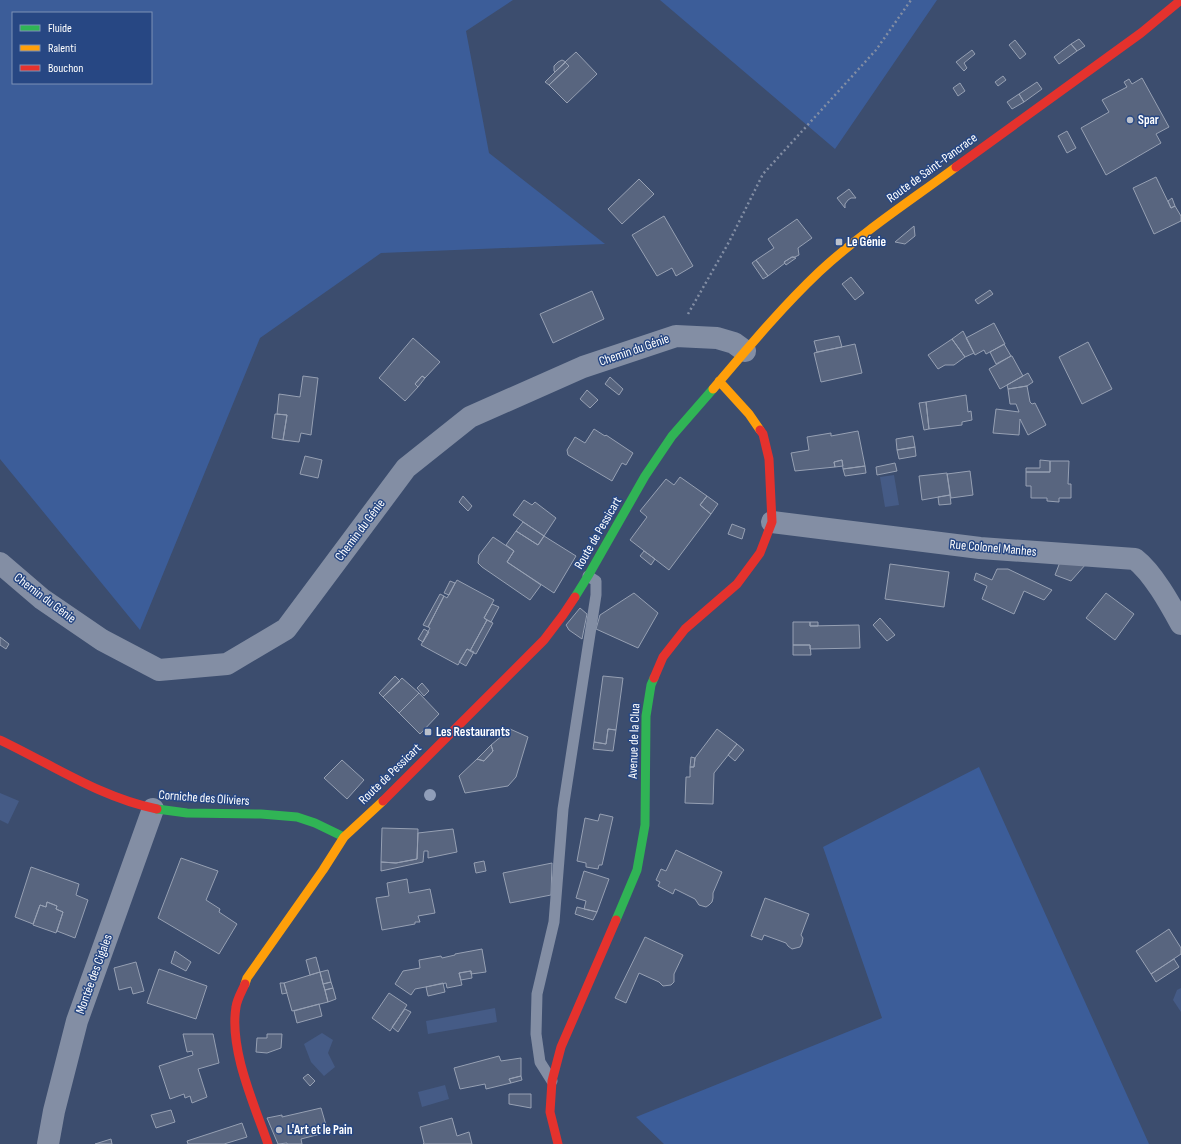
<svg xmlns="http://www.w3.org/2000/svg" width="1181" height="1144" viewBox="0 0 1181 1144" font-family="'Sofia Sans Condensed',sans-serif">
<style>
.green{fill:#3c5d99;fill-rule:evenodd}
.water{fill:#455b86}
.building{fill:#58657f;stroke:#96a0b3}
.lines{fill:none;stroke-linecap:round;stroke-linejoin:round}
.path{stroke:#838ea4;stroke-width:2.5;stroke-dasharray:2 3;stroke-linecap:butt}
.lane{stroke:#838ea4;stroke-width:11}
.street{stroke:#838ea4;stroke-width:22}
.fast{stroke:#30b455;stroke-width:9}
.slow{stroke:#ff9f0a;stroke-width:9}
.jam{stroke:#e5322d;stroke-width:9}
.tree{fill:#909eb9}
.poi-dot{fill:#bbc1cc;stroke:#274783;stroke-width:1.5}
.labels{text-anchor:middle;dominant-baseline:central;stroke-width:3;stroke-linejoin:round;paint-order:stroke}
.poi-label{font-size:13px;font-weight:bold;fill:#fff;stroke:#274783;text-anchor:start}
.street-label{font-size:13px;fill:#fff;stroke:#274783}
</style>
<rect width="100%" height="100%" fill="#3c4d6e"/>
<path class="green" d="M0 0H513L466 31 489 153 605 244 381 253 260 338 140 630 0 459ZM13 13H151V83H13Z
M660 0H937L835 149Z
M979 767 1149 1144H664L636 1117 882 1018 823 847Z"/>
<path class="water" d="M894 475 899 505 885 507 880 477Z
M0 793 19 801 8 824 0 820Z
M1181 988V1012L1173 1000 1177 990Z
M495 1008 497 1022 428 1034 426 1021Z
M322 1033 333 1040 328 1053 335 1067 324 1076 311 1062 304 1044Z
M445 1085 449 1099 422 1107 418 1092Z"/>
<path class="building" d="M1079 39 1085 46 1077 51 1071 44Z
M1015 40 1026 54 1020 59 1009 45Z
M1071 44 1077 51 1059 64 1054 57Z
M972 50 975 54 964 63 967 68 964 71 956 62Z
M576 52 597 74 567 103 549 85 569 66 565 62Z
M562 60 566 62 555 72 554 71V66L558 62Z
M565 62 569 66 549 85 545 82Z
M1003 76 1006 80 998 86 995 82Z
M1142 78 1169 127 1156 134 1161 143 1106 175 1081 128 1109 112 1102 100 1127 87 1124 82 1129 79 1132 84Z
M1037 82 1042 89 1024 102 1019 94Z
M960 83 965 91 958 96 953 88Z
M1019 94 1024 102 1012 109 1007 102Z
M1067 131 1076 148 1067 153 1058 136Z
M1156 177 1171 208 1175 206 1181 216V221L1154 234 1133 188Z
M639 179 654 194 622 224 608 209Z
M849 189 856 198H851L848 200 845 204V208L837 198Z
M1172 198 1175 206 1171 208 1168 201Z
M664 216 693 266 676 276 672 268 657 276 632 235Z
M797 219 812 238 798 248 799 255 795 257H792L784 262 785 263 768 276 756 260 774 248 768 239Z
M914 226 915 236 905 244 895 242Z
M792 257 796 258 786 265 784 262Z
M756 260 768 276 763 279 752 263Z
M851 277 864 293 855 300 842 284Z
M990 290 993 294 978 304 975 300Z
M592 291 604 319 553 343 540 314Z
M994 323 1005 344 986 354 984 350 975 355 966 338Z
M963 331 974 353 965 357 952 339Z
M839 336 842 347 817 352 814 341Z
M413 338 440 362 425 378 422 376 415 384 418 387 405 401 379 378Z
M952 339 965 357 954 365H945L938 369 928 355Z
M1088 342 1112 389 1082 404 1059 357Z
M855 344 862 373 821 382 814 353Z
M1004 344 1011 356 996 364 990 352Z
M1011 356H1012L1023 376 1000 389 989 369Z
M1028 373 1033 382 1027 386 1008 389 1007 385Z
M303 376 318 378 311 435 301 433 299 442 283 440 287 415 277 414 279 394 300 397Z
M422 376 425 378 418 387 415 384Z
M610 377 623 389 619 395 605 384Z
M1027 386 1030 402 1032 404 1035 403 1046 425 1028 435 1020 419 1019 435 993 433 996 409 1019 412 1016 404H1010L1008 389Z
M587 390 598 400 590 408 580 399Z
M966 395 968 412 971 411 972 420 962 422V425L929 429 926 402Z
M926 402 929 429 924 430 919 403Z
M275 414 287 415 283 440 272 438Z
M594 429 605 436 606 435 633 453 626 465 622 463 612 481 568 455 567 450 575 437 585 443Z
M858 431 865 466 843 469 842 460 834 462 835 467 795 471 791 453 809 450 807 437 831 433V436Z
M913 436 915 447 897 450 896 439Z
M915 447 916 456 899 459 897 450Z
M305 456 322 460 318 478 300 474Z
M842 460 843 466 835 467 834 462Z
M1040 460 1050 461V472H1026V468H1040Z
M1050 461H1069L1068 484H1071V498H1059V502L1047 501V498H1031V486H1026V472H1050Z
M895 463 897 471 877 475 876 467Z
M865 466 866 473 845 476 843 469Z
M970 471 973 495 951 498 947 474Z
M947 473 950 495 922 500 919 476Z
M680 477 707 496 700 505 711 514 669 570 630 540 647 517 640 511 666 479 674 485Z
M950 495 951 504 939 505 938 497Z
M463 496 472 506 468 511 459 502Z
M707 496 718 504 711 514 700 505Z
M524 500 532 505 535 502 556 518 544 536 513 515Z
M523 522 544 536 538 545 516 531Z
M732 524 745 529 742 539 728 534Z
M516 531 538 545 544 536 576 556 554 593 507 562 514 551 506 545Z
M493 537 514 551 507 562 541 585 530 600 482 567 478 563 479 555Z
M644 551 655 559 651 565 640 556Z
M1060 562 1086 564 1071 581 1055 575Z
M890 564 949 572 944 607 885 599Z
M997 569H1008L1052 590 1044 600 1024 591 1014 614 982 599 987 586 974 580 976 573 992 580Z
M457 580 494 600 484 618 487 620 470 651 467 649 458 665 421 645 430 628 428 627 444 596 447 598Z
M450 581 455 583 449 595 444 593Z
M634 593 658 613 638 648 596 629 600 615Z
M1106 593 1134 614 1115 640 1086 618Z
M440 594 444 596 428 627 423 625Z
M492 604 499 607 491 622 484 618Z
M580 608 587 614 582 639 569 630 566 625Z
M880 618 895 635 887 641 873 625Z
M487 620 493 623 476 654 470 651Z
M793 622H810V626L859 625 860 648 810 649V645H793Z
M810 622H818V626H810Z
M424 629 429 632 423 642 418 639Z
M0 637 9 644 6 649 0 645Z
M793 645H810L811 655H793Z
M467 649 474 652 466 666 459 662Z
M395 676 400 681 383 697 379 693Z
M603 676 623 678 616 730 608 729 606 744 594 742Z
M402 678 419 693 399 713 383 697Z
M422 683 429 691 424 696 417 688Z
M419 693 439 714 420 734 399 713Z
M510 729 528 737 516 777 508 786 465 793 459 776 477 759 484 761 493 751 491 745Z
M608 729 616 730 613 751 593 749 594 742 606 744Z
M717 729 737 744 714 773 713 804 685 803 686 777H690V767H694L695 758Z
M737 744 744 750 735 761 728 755Z
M491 745 493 751 484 761 477 759Z
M691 757 695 758 694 767H690Z
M342 760 364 780 347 799 324 778Z
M600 814 613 817 602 865H599L598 869 586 867V863L577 861 585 818 598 821Z
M382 828 418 829 417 859 396 863 381 862Z
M453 829 457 852 428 858V851H424L423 862 381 871V862L396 863 417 859 418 833Z
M676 850 722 872 713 893V898L712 902 709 905 706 907 699 905 695 899 675 889 673 894 658 886 660 882 656 880 661 869 666 871Z
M181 858 218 871 206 900 220 909 219 912 237 924 219 954 158 918Z
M484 861 486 871 476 873 474 863Z
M552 863 551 895 510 903 503 873Z
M31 867 79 884 76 895 88 900 75 938 57 931 63 912 56 909 57 906 47 902 46 907 40 905 33 924 15 917Z
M584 871 609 879 597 912 584 909 586 901 576 898Z
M407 879 409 893 430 889 435 913 418 916 420 922H415V924L382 930 376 898 389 896 387 883Z
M765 898 809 914 801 935 803 938 802 943 800 947 792 949 788 946 786 943 764 935 762 940 751 936Z
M47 902 57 906 56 909 63 912 56 933 33 925 40 905 46 907Z
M577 907 597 912 593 920 575 914Z
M1169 929 1181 948V954L1151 974 1136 951Z
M645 937 683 955 674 974V982L671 985 663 986 659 982 639 973 626 1003 615 998Z
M482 949 486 972 471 974V971L459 973 462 985 447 988 446 983 415 989 411 995 395 984 403 971 420 968 419 960 441 956 442 958 455 955V954Z
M175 951 191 962 186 971 171 963Z
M316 957 320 972 310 975 306 960Z
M1174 959 1179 967 1156 982 1151 974Z
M136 962 144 991 133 994 131 987 119 990 114 968Z
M159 969 207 986 196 1019 147 1003Z
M328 970 331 982 323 984 320 972Z
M471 971 472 978 461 980 459 973Z
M320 972 328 1002 292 1011 284 983Z
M331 982 333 988 325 990 323 984Z
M280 983H284L287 993 282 994Z
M443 983 445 992 428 996 426 987Z
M333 988 336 999 328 1002 325 990Z
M389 993 407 1005 390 1031 372 1018Z
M319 1004 322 1016 297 1023 294 1011Z
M405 1009 411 1012 398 1032 392 1027Z
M183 1034H213L219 1063 198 1069 207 1097 192 1103 190 1096 185 1098 184 1094 170 1099 159 1066 193 1055 192 1051 187 1052Z
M267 1034H282L281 1048 267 1053 256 1052 257 1038H267Z
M499 1056 501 1061 521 1058V1076L509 1079 511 1083 486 1089 485 1084 460 1089 454 1068Z
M308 1074 315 1081 310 1086 303 1078Z
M521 1076 522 1080 511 1083 509 1079Z
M509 1094H531V1108L509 1104Z
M321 1108 328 1132 301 1139 302 1144H287V1143L278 1144 267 1118 282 1115V1117Z
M171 1110 175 1122 156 1128 151 1115Z
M452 1118 457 1136 469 1132 472 1144H423L424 1143 420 1127Z
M242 1123 247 1137 224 1144H188L187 1141Z
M111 1139 112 1144H95Z"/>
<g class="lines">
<path class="path" d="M688 314 729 242 763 174 876 50 911 0"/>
<path class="lane" d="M552 1081 540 1062 536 1034 537 994 554 922 563 809 596 595V581L588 576"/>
<path class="street" d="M772 522 980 548 1135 559C1153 573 1170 604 1181 624
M0 563 42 599 102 640 159 670 227 664 286 629 406 468 470 417 583 367 676 336 717 338 734 343 745 351
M48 1144 54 1111 77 1021 153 809"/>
<path class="fast" d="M575 597 588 576 645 476 672 436 713 389
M157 809 187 813 261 814 297 817 315 823 344 837
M616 920 637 870 645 825 646 716 651 685 654 678"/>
<path class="slow" d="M719 381 749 414 760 430
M713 389C747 349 781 308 819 272 861 233 910 201 956 167
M245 984 247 978 323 870 344 837 383 801"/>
<path class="jam" d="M956 167 1141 33 1181 0
M654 678 663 657 685 629 737 584 760 553 772 522 769 459 763 434 760 430
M0 740C51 764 101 798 157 809
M383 801 544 640 563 615 575 597
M245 984C242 991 237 999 236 1007 229 1049 254 1104 268 1144
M558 1144 550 1112 552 1081 561 1047 616 920"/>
</g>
<circle class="tree" cx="430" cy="795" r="6"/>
<g class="poi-dot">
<circle cx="1130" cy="120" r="4"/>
<rect x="835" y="238" width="8" height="8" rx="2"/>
<rect x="424" y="728" width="8" height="8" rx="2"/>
<circle cx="279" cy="1130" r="4"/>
</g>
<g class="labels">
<g class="poi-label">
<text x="1138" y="120">Spar</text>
<text x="847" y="242">Le Génie</text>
<text x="436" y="732">Les Restaurants</text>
<text x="287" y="1130">L'Art et le Pain</text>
</g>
<g class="street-label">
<text transform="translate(932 168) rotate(-36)">Route de Saint-Pancrace</text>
<text transform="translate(634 350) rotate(-19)">Chemin du Génie</text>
<text transform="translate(360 530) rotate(-53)">Chemin du Génie</text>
<text transform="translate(598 533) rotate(-60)">Route de Pessicart</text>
<text transform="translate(993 548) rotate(5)">Rue Colonel Manhes</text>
<text transform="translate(45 598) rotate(37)">Chemin du Génie</text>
<text transform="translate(634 741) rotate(-88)">Avenue de la Clua</text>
<text transform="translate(390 774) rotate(-44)">Route de Pessicart</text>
<text transform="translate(204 798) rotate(4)">Corniche des Oliviers</text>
<text transform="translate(94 974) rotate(-70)">Montée des Cigales</text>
</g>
</g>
<rect x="12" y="12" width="140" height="72" fill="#274783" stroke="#7d91b5"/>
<rect x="20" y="25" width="20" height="6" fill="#30b455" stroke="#7d91b5"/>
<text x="48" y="32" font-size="12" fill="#ffffff">Fluide</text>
<rect x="20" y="45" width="20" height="6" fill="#ff9f0a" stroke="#7d91b5"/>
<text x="48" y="52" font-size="12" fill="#ffffff">Ralenti</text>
<rect x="20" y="65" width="20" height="6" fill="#e5322d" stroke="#7d91b5"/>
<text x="48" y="72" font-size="12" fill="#ffffff">Bouchon</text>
</svg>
